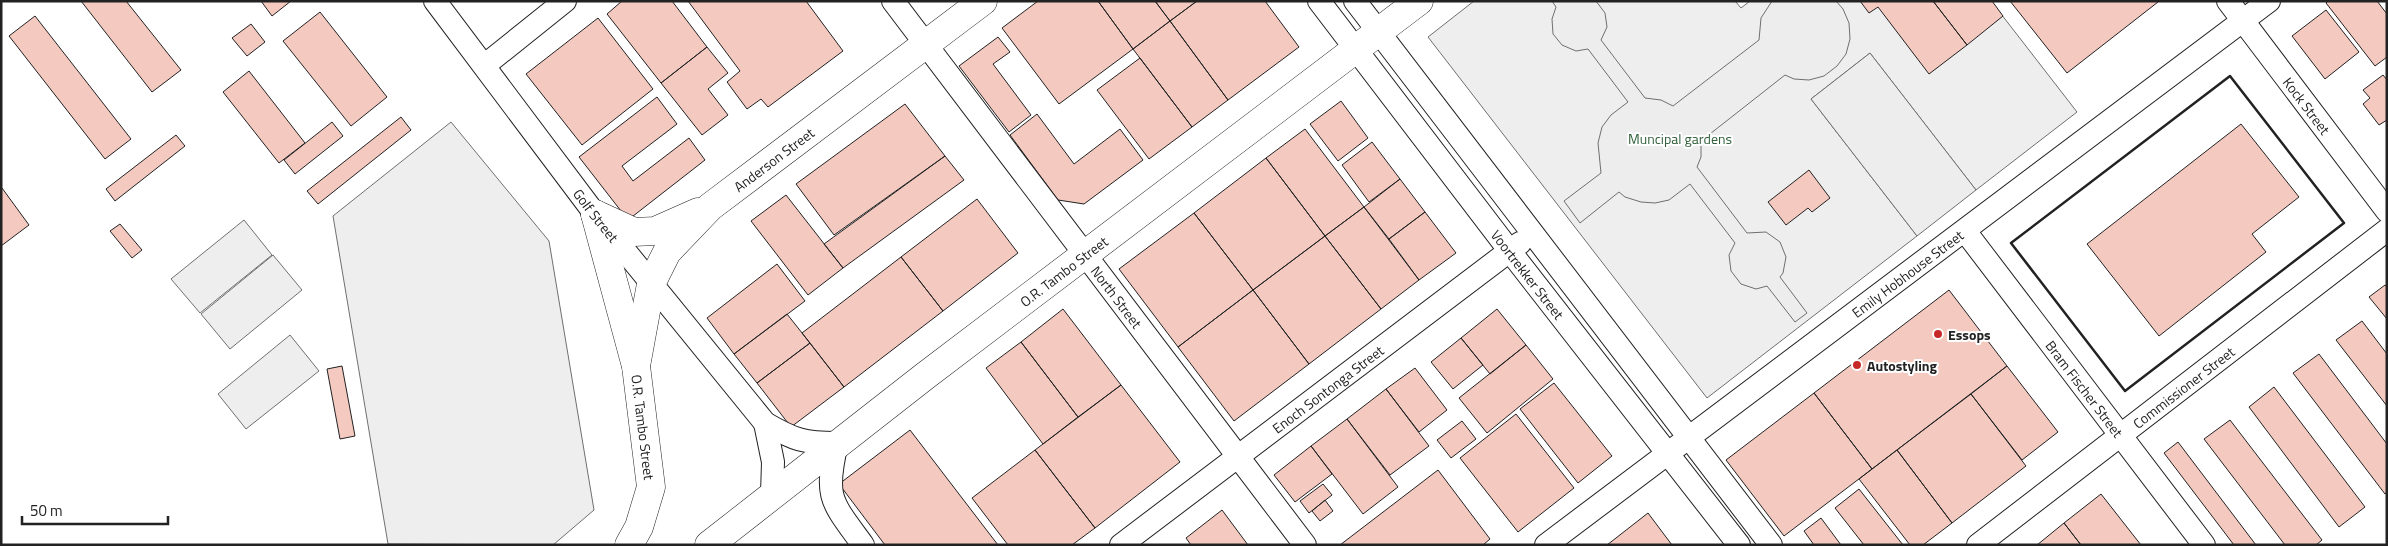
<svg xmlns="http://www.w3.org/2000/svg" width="2388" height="546" viewBox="0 0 2388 546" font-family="'Titillium Web',sans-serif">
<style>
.green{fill:#eee;stroke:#6f6f6f}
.parking{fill:#ededed;stroke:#6f6f6f}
.building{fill:#f3c9c0;stroke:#222}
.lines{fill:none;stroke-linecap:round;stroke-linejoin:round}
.minor-casing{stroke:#222;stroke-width:24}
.major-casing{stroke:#222;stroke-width:29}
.minor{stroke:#fff;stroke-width:22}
.major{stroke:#fff;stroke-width:28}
.wall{stroke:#222;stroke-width:2.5}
.poi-dot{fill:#c62828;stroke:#fff;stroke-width:2}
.labels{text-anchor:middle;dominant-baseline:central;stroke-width:4;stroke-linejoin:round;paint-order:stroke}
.street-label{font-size:14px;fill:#222;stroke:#fff}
.park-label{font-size:14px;fill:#2f5e38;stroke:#fff}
.poi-label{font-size:14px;font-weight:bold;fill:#222;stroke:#fff;text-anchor:start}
</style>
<rect width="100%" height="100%" fill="#fff"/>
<path class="green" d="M1474 1H1735L1741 8 1750 1H1991L2077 112 1976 190 1870 53 1811 99 1917 236 1707 398 1428 37Z
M451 122 549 241 594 510 553 545 388 544 333 216Z
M244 220 272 255 200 313 171 279Z
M273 255 302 290 230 349 201 314Z
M290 335 319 371 246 429 218 394Z"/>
<path class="parking" d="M1552 1H1596L1605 13 1607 27 1601 40 1645 98 1661 100 1673 106 1759 40 1761 18 1772 1H1836L1843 9 1849 23 1850 39 1846 54 1837 66 1824 76 1809 80 1794 79 1785 75 1701 141V157L1697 167 1747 233 1766 232 1780 242 1786 257 1783 273 1780 277 1807 313 1795 322 1767 286 1756 289 1741 284 1731 271 1729 255 1735 243 1690 184 1669 200 1655 203 1641 202 1625 197 1619 192 1580 223 1564 201 1601 173 1598 143 1602 127 1611 115 1628 102 1588 49 1576 51 1562 45 1553 34 1552 19 1556 7Z
M1870 53 1976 190 1917 236 1811 99Z"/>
<path class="building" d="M81 1H126L181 70 152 92Z
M261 1H291L272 16Z
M622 1H672L707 47 661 83 607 14Z
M688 1H806L843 51 768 107 761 99 747 109 727 82 740 71Z
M1038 1H1098L1133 49 1059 104 1002 28Z
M1098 1H1155L1170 21 1133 49Z
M1155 1H1197L1170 21Z
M1197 1H1265L1299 47 1228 100 1170 21Z
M1860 1H1933L1967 45 1929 74 1878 7 1869 13Z
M1933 1H1992L2003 16 1967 45Z
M2010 1H2157L2158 2 2067 73Z
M2328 1H2377L2387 14V57L2375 66 2326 3Z
M2326 10 2359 52 2325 79 2292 36Z
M320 12 387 97 351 126 283 41Z
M35 16 131 139 105 159 9 36Z
M598 18 653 89 582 145 526 74Z
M1170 21 1228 100 1192 127 1133 49Z
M251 24 265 42 247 56 232 38Z
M998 37 1010 52 993 64 1031 115 1009 132 959 66Z
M707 47 728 73 708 89 728 115 702 135 661 83Z
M1140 58 1192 127 1149 159 1097 90Z
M249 71 305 143 279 163 223 92Z
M2383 75 2387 80V120L2379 125 2363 104 2370 98 2363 90Z
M657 97 677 124 622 166 633 181 689 138 705 160 628 220 579 157Z
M1341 101 1368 138 1338 161 1310 124Z
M905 104 945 156 834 235 796 184Z
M1037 114 1074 164 1120 129 1143 160 1084 204 1058 200 1010 135Z
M401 117 411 130 318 204 307 191Z
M332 122 343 136 295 174 284 160Z
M2241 124 2299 197 2252 234 2266 252 2159 336 2087 244Z
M1305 129 1364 207 1325 236 1266 158Z
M176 135 185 146 115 201 106 189Z
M1372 142 1400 179 1369 202 1342 165Z
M945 156 964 180 843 268 824 244Z
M1266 158 1325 236 1253 290 1194 213Z
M1809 170 1830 198 1812 212 1808 208 1786 225 1768 202Z
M1400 179 1425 212 1389 239 1364 207Z
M2 188 29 225 1 246V189Z
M786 195 843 268 808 295 751 221Z
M977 199 1018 253 943 311 901 257Z
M1364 207 1419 280 1381 309 1325 236Z
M1425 212 1456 253 1419 280 1389 239Z
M1194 213 1253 290 1178 347 1119 269Z
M120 224 142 250 132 258 110 231Z
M1325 236 1381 309 1309 364 1253 290Z
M901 257 943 311 844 387 802 333Z
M777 264 805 301 734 354 707 318Z
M2385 285 2387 287V319L2369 297Z
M1253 290 1309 364 1234 421 1178 347Z
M1949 290 2007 366 1872 469 1814 393Z
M1063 309 1121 385 1078 417 1021 342Z
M1497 309 1526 345 1490 374 1461 338Z
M787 314 810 343 757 383 734 354Z
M2362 321 2387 354V406L2336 340Z
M1461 338 1483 365 1453 389 1431 362Z
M1021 342 1078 417 1043 444 986 368Z
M810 343 844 387 791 427 757 383Z
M1526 345 1553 379 1487 433 1459 398Z
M2319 354 2387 444V492L2385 494 2293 373Z
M342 366 355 436 340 439 327 369Z
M2007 366 2058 432 2022 460 1971 394Z
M1415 368 1447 410 1419 432 1386 389Z
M1554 383 1612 456 1578 483 1520 409Z
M1121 385 1180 462 1095 528 1035 450Z
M2274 387 2365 507 2339 527 2249 407Z
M1386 389 1429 446 1390 475 1347 419Z
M1814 393 1872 469 1784 536 1726 460Z
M1971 394 2026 466 1952 523 1897 450Z
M1516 414 1574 488 1518 532 1460 458Z
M1347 419 1398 487 1363 514 1311 446Z
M2230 420 2322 540 2316 545H2285L2204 439Z
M1462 421 1476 439 1451 458 1437 440Z
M910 430 998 545H885L839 484Z
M2178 442 2256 545H2234L2164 453Z
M1311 446 1332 474 1295 502 1274 475Z
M1035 450 1095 528 1072 545H1008L972 498Z
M1897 450 1952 523 1923 545H1910L1859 479Z
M1438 470 1490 539 1483 545H1340Z
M1323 484 1332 495 1309 513 1300 501Z
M1859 489 1903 545H1864L1835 508Z
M2101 494 2141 545H2081L2064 523Z
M1325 500 1333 511 1320 521 1312 511Z
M1222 510 1248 545H1191L1186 538Z
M1648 513 1672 545H1607Z
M1821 518 1841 545H1814L1804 531Z
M2064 523 2081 545H2037Z"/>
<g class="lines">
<defs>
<g id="minor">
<path id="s1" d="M435 1 595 214 765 423C794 440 804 443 837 443 824 498 831 501 863 545"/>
<path id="s2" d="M893 1 1305 545"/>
<path id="s3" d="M1319 1 1509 250 1739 545"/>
<path d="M1355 1 1771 545"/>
<path id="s4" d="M2228 1 2387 211"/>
<path d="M485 65 565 1"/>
<path id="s5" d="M1965 231 2204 545"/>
<path d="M765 423 773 462 772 494"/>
<path id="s6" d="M1121 545 1520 243"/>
<path id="s7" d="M1546 545 2269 1"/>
<path id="s8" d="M1978 545 2387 230"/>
</g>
<g id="major">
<path id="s9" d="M595 214 636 366 651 487 639 527 629 545"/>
<path d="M595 214 634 232 655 231 698 212"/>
<path id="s10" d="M636 366 651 284 667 252 710 207 983 1"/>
<path id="s11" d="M709 545 925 376 1419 1"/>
</g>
</defs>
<use href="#minor" class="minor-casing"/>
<use href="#major" class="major-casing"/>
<use href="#minor" class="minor"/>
<use href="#major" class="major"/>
<path class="wall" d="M2230 76 2344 223 2125 391 2011 243Z"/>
</g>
<g class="poi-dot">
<circle cx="1938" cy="334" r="5"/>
<circle cx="1857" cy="365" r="5"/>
</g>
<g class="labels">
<g class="street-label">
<text stroke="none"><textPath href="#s4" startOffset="131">Kock Street</textPath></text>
<text stroke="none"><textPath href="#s10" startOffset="261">Anderson Street</textPath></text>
<text stroke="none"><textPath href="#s1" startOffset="268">Golf Street</textPath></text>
<text stroke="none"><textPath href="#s11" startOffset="448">O.R. Tambo Street</textPath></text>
<text stroke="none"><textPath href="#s3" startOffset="344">Voortrekker Street</textPath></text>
<text stroke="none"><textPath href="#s7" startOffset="452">Emily Hobhouse Street</textPath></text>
<text stroke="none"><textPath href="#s2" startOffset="371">North Street</textPath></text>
<text stroke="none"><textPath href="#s8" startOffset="259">Commissioner Street</textPath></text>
<text stroke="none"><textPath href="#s5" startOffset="198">Bram Fischer Street</textPath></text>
<text stroke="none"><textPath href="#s6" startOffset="259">Enoch Sontonga Street</textPath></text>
<text stroke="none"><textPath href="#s9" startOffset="219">O.R. Tambo Street</textPath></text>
</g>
<g class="park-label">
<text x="1680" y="138">Muncipal gardens</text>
</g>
<g class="poi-label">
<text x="1948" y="334">Essops</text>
<text x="1867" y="365">Autostyling</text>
</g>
</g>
<rect width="2388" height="546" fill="none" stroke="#222222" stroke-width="5"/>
<path d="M22 516v8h146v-8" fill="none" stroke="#222222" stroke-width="2.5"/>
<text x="30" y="516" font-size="15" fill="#222222" stroke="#ffffff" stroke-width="4" paint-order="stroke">50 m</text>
</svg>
